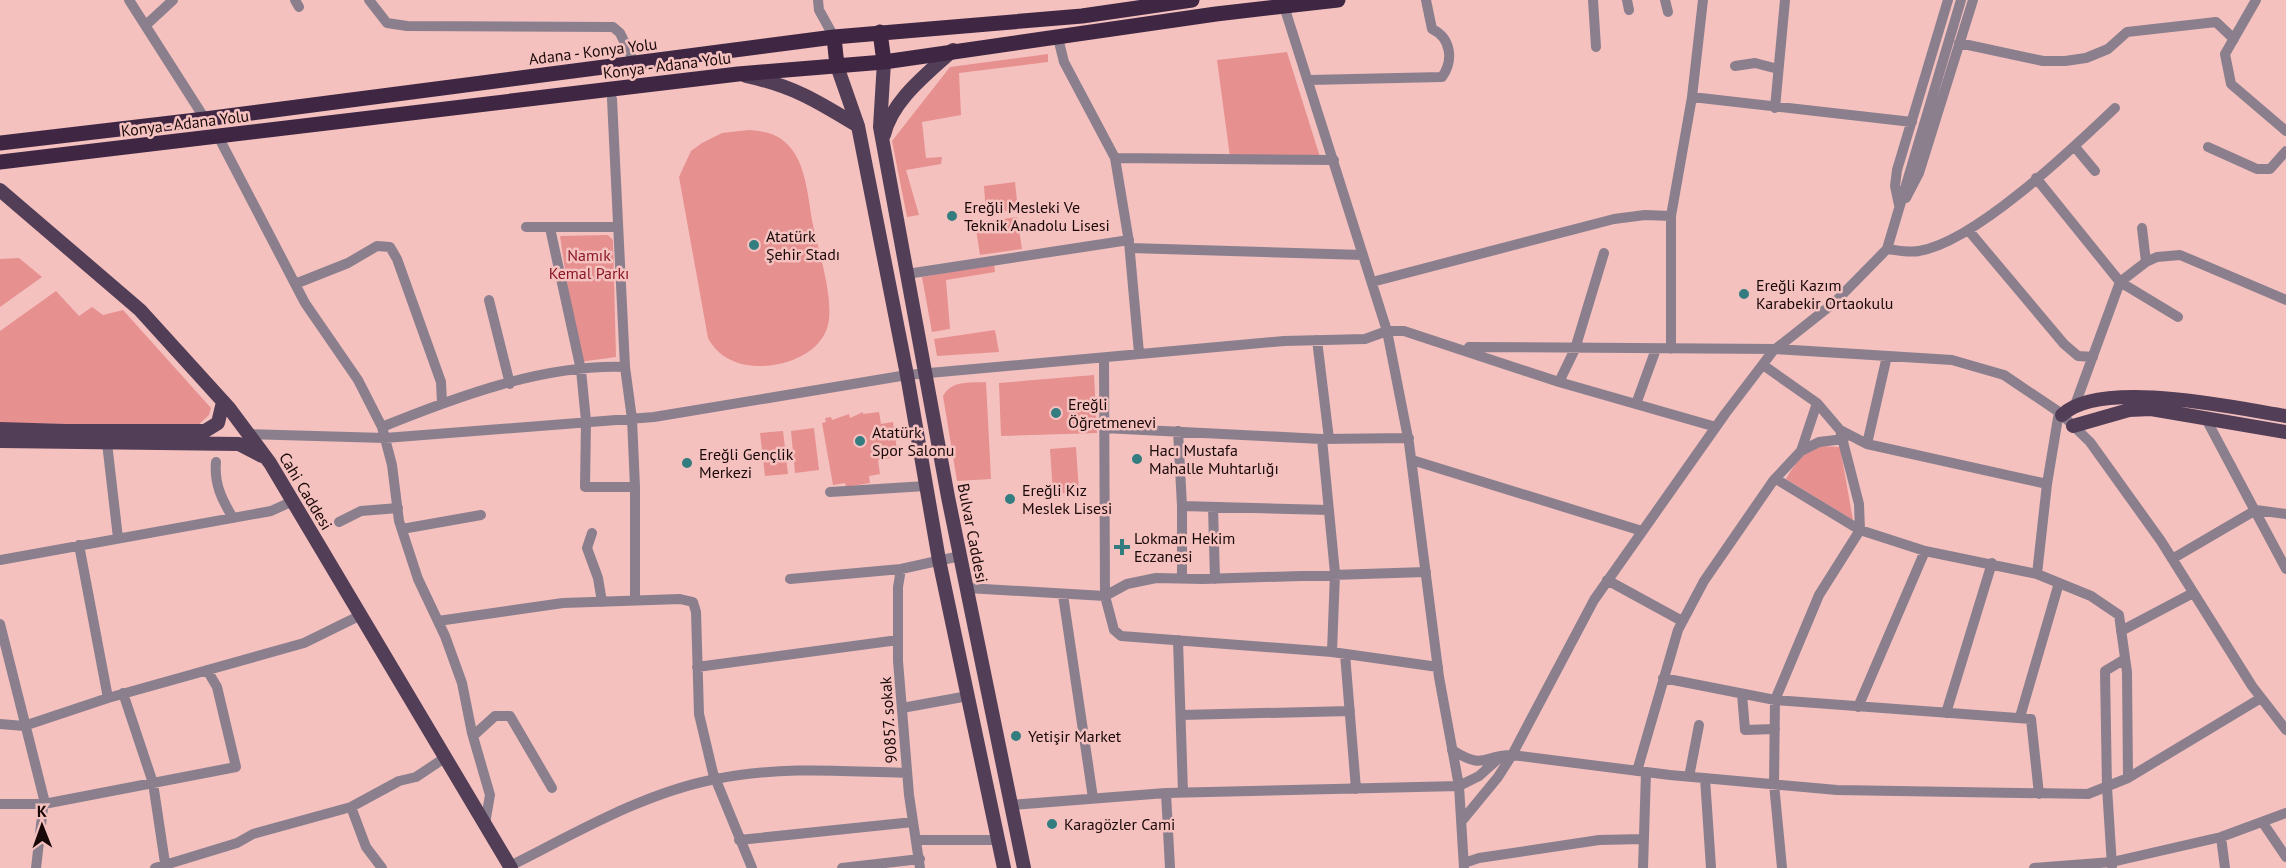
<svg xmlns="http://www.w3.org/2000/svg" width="2286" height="868" viewBox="0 0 2286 868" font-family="'PT Sans',sans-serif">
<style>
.green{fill:#e6908f}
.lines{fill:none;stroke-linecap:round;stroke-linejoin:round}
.minor{stroke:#8b7f8e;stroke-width:10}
.major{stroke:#533e57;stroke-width:14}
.highway{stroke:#3f2744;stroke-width:15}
.poi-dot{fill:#337c80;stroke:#f4c1bf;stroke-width:2}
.labels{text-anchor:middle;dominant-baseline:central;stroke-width:5;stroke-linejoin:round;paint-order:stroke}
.street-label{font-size:16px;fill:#1a0909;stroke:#f4c1bf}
.poi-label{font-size:16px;fill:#1a0909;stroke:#f4c1bf;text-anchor:start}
.park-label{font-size:16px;fill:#8a1827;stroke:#f4c1bf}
</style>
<rect width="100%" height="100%" fill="#f4c1bf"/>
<path class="green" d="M1287 52 1320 157H1230L1217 60Z
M1048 54V62L959 73 961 115 922 122 926 158 942 157 941 164 906 170 919 215 907 217 892 141 950 67Z
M749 130C765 131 779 134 790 147 807 167 808 200 813 225 819 253 834 298 828 325 821 354 784 367 757 366 736 365 718 357 708 338L679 177 691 151 702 143 722 133Z
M1015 182 1018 210 986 213 984 186Z
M1017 217 1022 249 980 255 975 223Z
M608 235 613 240 616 357 579 362 560 236Z
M19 258 42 277 0 307V259Z
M994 264 995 272 946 280 950 329 932 332 922 277Z
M56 291 79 316 92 307 103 315 123 310 211 408 209 415 197 426 0 423V331Z
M995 330 999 352 937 356 934 339Z
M1094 375 1097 433 1001 436 999 383Z
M986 382 991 479 957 481 943 396C952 380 969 383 986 382Z
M863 412V414L879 412 881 424 893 422 898 457 878 460 880 474 869 476 870 483 846 487 845 483 833 485 822 423 826 422 825 418 831 417 832 420 849 414 850 418Z
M814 428 819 470 795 473 791 431Z
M783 431 788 474 765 476 760 433Z
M1821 446 1840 447 1853 520 1786 479C1795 463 1803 452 1821 446Z
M1076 447 1079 492 1053 494 1050 449Z"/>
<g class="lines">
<path class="minor" d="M129 0 205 119
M295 0 299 7
M369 0 387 23 407 26 613 27 620 33 635 64
M818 0 819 10 834 37
M1593 0 1596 47
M1627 0 1629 10
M1665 0 1668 12
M2256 0 2225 54 2231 84 2286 131
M1283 3 1387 331 1409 443 1439 677 1459 786 1464 868
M146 25 173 0
M1058 38 1064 62 1115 158 1129 242 1139 353
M1959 43 2043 61H2065L2086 58 2108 49 2127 32 2216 22 2234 39
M1735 66 1755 63 1778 69
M1309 80 1442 77C1454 60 1451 38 1432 29L1426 0
M1692 97 1703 0
M612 99 625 367
M1775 108 1785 0
M219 138 305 303 358 380 382 427 392 465 399 521 418 579 445 636 462 683 472 733 490 795 485 824
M2075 147 2095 171
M2208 147 2257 169H2270L2286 151
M1115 158 1334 160
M2036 178 2120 282 2178 317
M1906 198 1919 173 1973 0
M1899 205 1895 186 1897 170 1948 0
M526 227H618
M2142 228 2146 262
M1969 231 2064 344 2078 356 2093 357
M1130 248 1363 255
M1887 249C1897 250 1909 253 1919 251 1975 242 2073 148 2115 108
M907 274 1129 240
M1372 282 1614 219 1645 215 1671 216
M295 284 348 263 377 246 390 247 397 259 441 382 442 403
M489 300 510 384
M1317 340 1329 439
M1469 347 1776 349 1952 360 2004 375 2059 412 2090 442 2161 541 2252 686 2286 730
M1671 349V216L1692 97 1912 122
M1104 358 1105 596 1127 584 1156 578 1203 579 1426 572
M1763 365 1817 403 1840 430 1859 504 1860 530 1819 595 1775 700 1774 784 1782 868
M1559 382 1575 349 1604 253
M1636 404 1656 349
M2075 405 2120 282 2146 262 2157 257 2180 255 2286 300
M2206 419 2286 569
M382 427C456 397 544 364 625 367L632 419 635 487H585L586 421 581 370 550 228
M1104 428 1322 439 1409 438
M1840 430 1867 444 2047 484
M1178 431 1182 506V578
M249 434 385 438 654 417 907 375 1284 341 1365 339 1387 331H1404L1559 382 1716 427
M1322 439 1335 573 1332 652
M107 443 118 538
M1867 444 1887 356
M1801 451 1817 403
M1412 460 1642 531
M216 462C214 484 222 500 233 518
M1776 479 1860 530 1925 551 2037 574 2091 596 2119 615 2127 672 2128 778
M830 492 926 486
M1182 506 1329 510
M1213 507 1215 579
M339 522 361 511 398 508
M402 529 481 515
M592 533 587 548 598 578 602 602
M79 545 108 698
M2172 559 2256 510 2286 514
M0 560 271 511 293 501
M901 569 898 587V661L909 795 920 868
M2037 574 2047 484 2059 412
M790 579 901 569 960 556
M1607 580 1682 621
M967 588 1105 596 1114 630 1121 636 1332 652 1438 667
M1063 595 1093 798
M635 600V487
M438 621 563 603 680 599 693 602 696 612 699 714 713 773 752 868
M0 624 44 799 36 868
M2121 631 2193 593
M1178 640 1183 792
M1345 654 1356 789
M697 667 898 640
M1663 678 1775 700 2031 719 2039 794
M123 693 153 783 165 863
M1742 694 1745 730 1775 729
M1858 707 1925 551
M902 708 968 696
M1946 713 1992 563
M1181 715 1350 711
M2020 717 2059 583
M0 724 24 726 108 698 304 643 361 615
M473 736 495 716H510L552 788
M1452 750C1486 771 1481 755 1512 755L1670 775 1837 790 2088 794 2128 778 2261 698
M1637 771 1678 630 1704 581 1773 481 1801 451 1819 442 1844 439
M1689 777 1699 725
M1705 778 1711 868
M1166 793 1170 868
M0 804H44L236 767 217 687 207 670
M1011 805 1166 793 1459 786 1479 776 1498 759
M351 807 366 847 382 868
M1461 822 1498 777 1512 755 1594 600 1725 414 1773 351 1835 302 1887 249 1961 0
M2263 823 2286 857
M2221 837 2225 868
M739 840 913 822
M916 840H997
M1464 863 1479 858 1599 840 1644 839
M510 866C576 833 643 793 716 779 779 766 843 771 907 773
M2112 866 2107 787 2105 671 2125 659
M155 868 237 843 253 834 351 807 399 781 416 777 446 757
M842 868 920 859
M1643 868 1646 772
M2034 868 2112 862 2221 837 2286 813"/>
<path class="major" d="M884 62 880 127 948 497 1024 868
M837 66 858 126 907 375 939 560 1004 868
M746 76C793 86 817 101 858 126
M884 135C892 100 927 74 953 50
M0 190 140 310 229 408 270 463 511 868
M2062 415C2100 378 2236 408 2286 416
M2073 426 2129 410 2151 409 2286 432
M0 429 66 431H205L218 423 223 402
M0 441 239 444 262 456"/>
<path class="highway" d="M880 32 884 62
M834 37 837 66
M0 143 205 119 834 37 1082 16 1192 0
M0 162 738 74 884 62 1216 14 1338 0"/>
</g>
<g class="poi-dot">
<circle cx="952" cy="216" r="6"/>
<circle cx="754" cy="245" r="6"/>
<circle cx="1744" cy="294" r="6"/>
<circle cx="1056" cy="413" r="6"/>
<circle cx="860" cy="441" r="6"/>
<circle cx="1137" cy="459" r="6"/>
<circle cx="687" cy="463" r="6"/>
<circle cx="1010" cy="499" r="6"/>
<path d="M1119 538h6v6h6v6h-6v6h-6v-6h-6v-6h6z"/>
<circle cx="1016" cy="736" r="6"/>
<circle cx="1052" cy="824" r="6"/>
</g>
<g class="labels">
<g class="street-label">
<text transform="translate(593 51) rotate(-7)">Adana - Konya Yolu</text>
<text transform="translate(667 65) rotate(-7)">Konya - Adana Yolu</text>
<text transform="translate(185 123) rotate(-7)">Konya - Adana Yolu</text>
<text transform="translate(306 491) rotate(59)">Cahi Caddesi</text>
<text transform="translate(973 533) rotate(79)">Bulvar Caddesi</text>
<text transform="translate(888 720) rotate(-94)">90857. sokak</text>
</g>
<g class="poi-label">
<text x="964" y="207">Ereğli Mesleki Ve<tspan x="964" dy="18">Teknik Anadolu Lisesi</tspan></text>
<text x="766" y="236">Atatürk<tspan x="766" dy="18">Şehir Stadı</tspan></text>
<text x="1756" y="285">Ereğli Kazım<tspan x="1756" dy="18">Karabekir Ortaokulu</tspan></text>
<text x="1068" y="404">Ereğli<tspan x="1068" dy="18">Öğretmenevi</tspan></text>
<text x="872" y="432">Atatürk<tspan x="872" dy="18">Spor Salonu</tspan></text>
<text x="1149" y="450">Hacı Mustafa<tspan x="1149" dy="18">Mahalle Muhtarlığı</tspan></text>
<text x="699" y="454">Ereğli Gençlik<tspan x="699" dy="18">Merkezi</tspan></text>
<text x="1022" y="490">Ereğli Kız<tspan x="1022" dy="18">Meslek Lisesi</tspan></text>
<text x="1134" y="538">Lokman Hekim<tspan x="1134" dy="18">Eczanesi</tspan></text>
<text x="1028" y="736">Yetişir Market</text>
<text x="1064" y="824">Karagözler Cami</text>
</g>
<g class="park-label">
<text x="589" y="255">Namık<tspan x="589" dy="18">Kemal Parkı</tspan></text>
</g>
</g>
<g transform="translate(42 826) rotate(359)" stroke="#f4c1bf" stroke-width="4.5" paint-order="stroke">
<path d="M0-4.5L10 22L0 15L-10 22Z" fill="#1a0909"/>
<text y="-9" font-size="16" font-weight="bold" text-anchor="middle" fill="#1a0909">K</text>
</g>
</svg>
